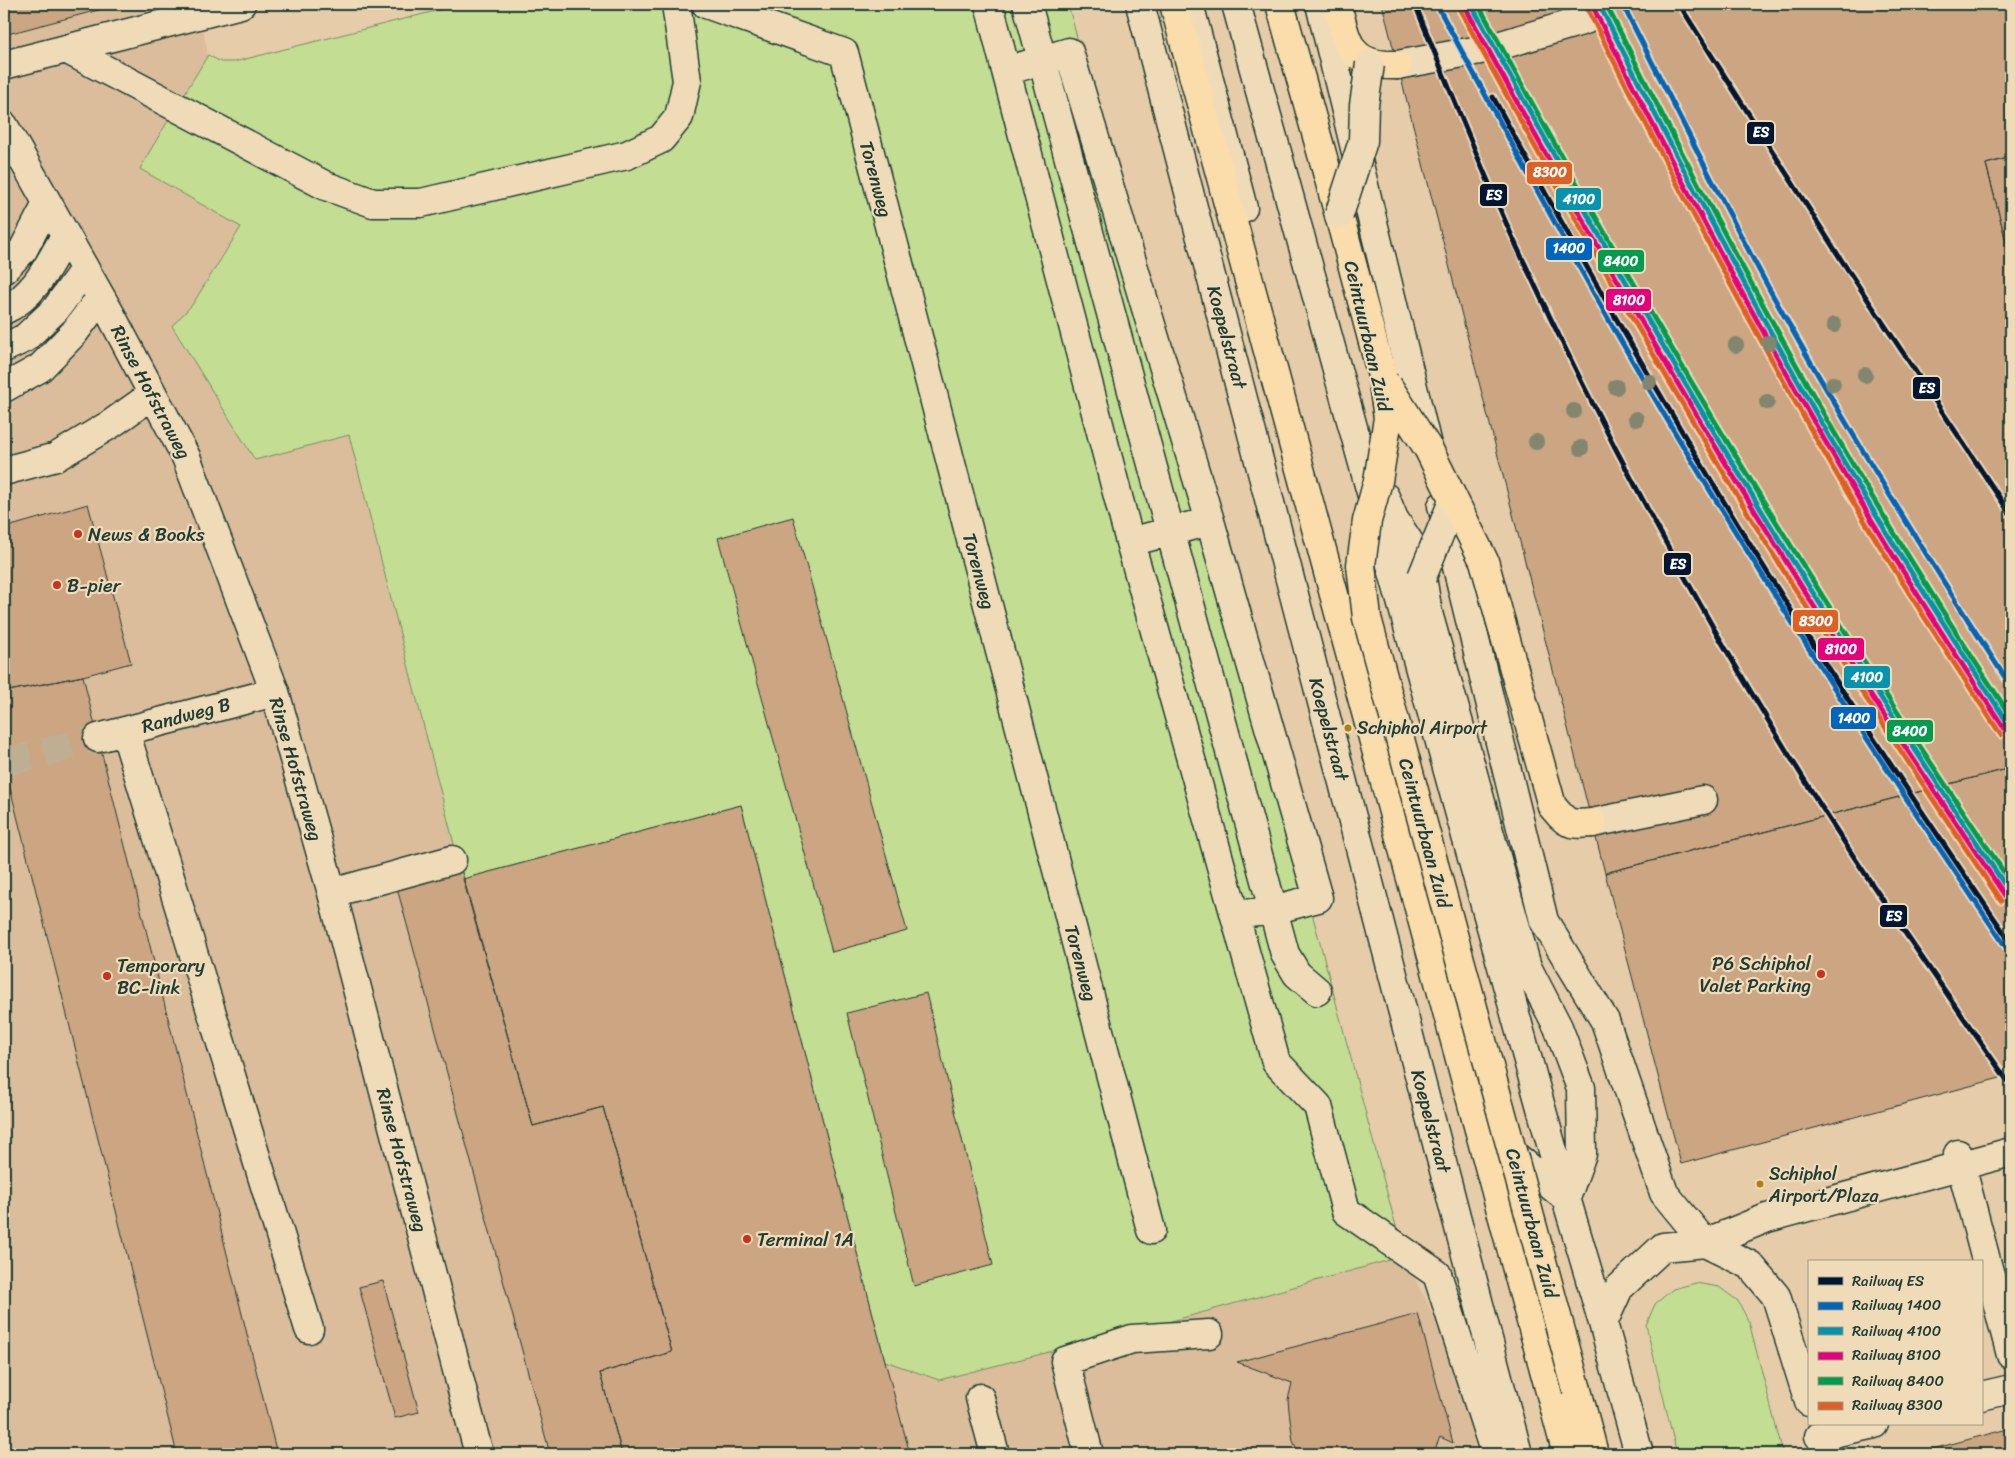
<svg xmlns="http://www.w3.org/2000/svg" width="2015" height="1458" viewBox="0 0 2015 1458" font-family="Sriracha,sans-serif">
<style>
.built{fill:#dbbd9b}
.green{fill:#c3dd93;stroke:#718d64}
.building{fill:#cca582;stroke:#1f3d34}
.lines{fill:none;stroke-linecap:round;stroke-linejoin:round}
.minor-tunnel{stroke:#bfaf92;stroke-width:28;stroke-dasharray:28 14;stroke-linecap:butt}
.minor-casing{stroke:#1f3d34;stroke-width:31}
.major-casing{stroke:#1f3d34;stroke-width:31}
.minor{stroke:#f0dbb9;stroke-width:28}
.major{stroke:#fbdcab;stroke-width:28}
.minor-bridge-casing{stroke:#1f3d34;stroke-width:31;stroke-linecap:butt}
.major-bridge-casing{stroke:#1f3d34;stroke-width:31;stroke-linecap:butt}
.minor-bridge{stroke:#f0dbb9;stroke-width:28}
.major-bridge{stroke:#fbdcab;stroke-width:28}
.rail-1-casing{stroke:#f0dbb9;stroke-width:9}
.rail-2-casing{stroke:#f0dbb9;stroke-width:9}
.rail-3-casing{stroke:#f0dbb9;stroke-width:9}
.rail-4-casing{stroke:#f0dbb9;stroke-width:9}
.rail-5-casing{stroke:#f0dbb9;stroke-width:9}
.rail-6-casing{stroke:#f0dbb9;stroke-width:9}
.rail-1{stroke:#011633;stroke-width:5}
.rail-2{stroke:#0065bd;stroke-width:5}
.rail-3{stroke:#0693af;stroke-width:5}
.rail-4{stroke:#e5007d;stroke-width:5}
.rail-5{stroke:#039c4e;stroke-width:5}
.rail-6{stroke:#dd6124;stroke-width:5}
.tree{fill:#82866e}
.poi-dot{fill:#c8321e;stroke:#f0dbb9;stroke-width:2}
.bus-dot{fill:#ab8112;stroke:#f0dbb9;stroke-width:2}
.labels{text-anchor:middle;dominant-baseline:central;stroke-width:4.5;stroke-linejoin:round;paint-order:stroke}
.bus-label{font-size:18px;fill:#1f3d34;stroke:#f0dbb9;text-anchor:start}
.street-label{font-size:19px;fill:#1f3d34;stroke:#f0dbb9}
.poi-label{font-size:19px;fill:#1f3d34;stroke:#f0dbb9;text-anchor:start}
.line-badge{stroke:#f0dbb9;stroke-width:2}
.badge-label{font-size:14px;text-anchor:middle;font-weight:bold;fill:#fff}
</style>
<rect width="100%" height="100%" fill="#e7cca9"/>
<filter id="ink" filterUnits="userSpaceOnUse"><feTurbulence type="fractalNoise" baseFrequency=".02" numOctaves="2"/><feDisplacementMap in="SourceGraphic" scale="10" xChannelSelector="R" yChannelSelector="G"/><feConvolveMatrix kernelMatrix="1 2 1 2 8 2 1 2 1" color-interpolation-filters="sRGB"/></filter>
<g filter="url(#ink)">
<path class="built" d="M121 4H198L208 55 151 149 140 169 242 227 192 305 172 326 255 460 349 435 463 878 741 805 886 1361 939 1380 1179 1319 1404 1256 1443 1335 1467 1412 1476 1454H4V33L5 35Z"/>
<path class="green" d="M463 4H1068L1404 1256 1179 1319 939 1380 885 1361 741 805 463 879 349 435 255 460 172 326 192 305 241 227 140 169 151 149 208 55 221 62H234Z
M1696 1283 1719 1287 1738 1301 1749 1322 1783 1454H1677L1646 1325 1655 1304 1673 1289Z"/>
<path class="building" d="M4 4H121L4 35Z
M1382 4H2011V157L1986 164 2009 253 2011 252V768L1605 873Z
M2011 157V252L2009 253 1986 164Z
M88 504 131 663 83 676 4 692V528Z
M793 517 907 931 832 952 718 538Z
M83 676 98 738 277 1454H177L4 764V692Z
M2011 768V1075L1681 1164 1605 873Z
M741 805 885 1361 910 1454H622L600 1373 672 1352 603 1107 533 1126 463 879Z
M461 869 533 1126 603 1107 672 1352 600 1373 622 1454H550L397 888Z
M926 993 993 1265 914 1286 847 1013Z
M383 1281 419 1412 395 1418 359 1287Z
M1418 1314 1453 1443 1440 1437 1433 1454H1299L1293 1441 1289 1411 1288 1400 1292 1383 1237 1362Z
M2011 1428V1447L1984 1454H1914Z"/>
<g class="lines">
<path class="minor-tunnel" d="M4 763 98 738"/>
<defs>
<path id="minor" d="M706 4 844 53 1151 1230
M989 4 1006 71
M1027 4 1285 954 1297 974 1317 991
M1140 4 1518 1454
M1189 4 1243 208
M1236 4 1566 1198 1603 1323 1639 1454
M1320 4 1427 445
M66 49 326 186 373 203H421L627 155 661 139 679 117 687 81 676 4
M4 65 241 4
M1397 65 1491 48 1585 20
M4 126 112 317 186 457 275 692 332 893 479 1454
M4 269 23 250 47 204
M4 310C35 296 49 264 65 236
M4 348 25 338 56 309 84 270
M4 388 40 368 74 333 100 298
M4 471 56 457 111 424 152 395
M1385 497 1394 519 1411 545 1422 577 1428 613 1527 967 1558 1027 1581 1088 1582 1154 1566 1198
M1442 506 1544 921 1605 1021 1664 1193 1705 1243
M1130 542 1006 71 1069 52 1210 521
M125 731 309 1329
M98 738 275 692
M1592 823 1703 800
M332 893 452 860
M1236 915 1273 910 1318 898 1210 521 1130 542 1276 1062 1318 1106 1346 1211 1437 1274 1495 1454
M1503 1146 1566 1198
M1958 1154 2011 1355
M1705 1243 1767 1218 2011 1152
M1603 1323 1619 1288 1663 1247 1705 1243 1750 1265 1776 1296 1809 1402
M1981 1396 2011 1389
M980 1398 995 1454
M1819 1436 1874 1424
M1089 1454 1065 1361 1132 1339 1209 1334"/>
<path id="major" d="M1174 4 1567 1454
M1280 4 1339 215 1382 376
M1337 4C1347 44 1350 67 1397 65
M1577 1390 1594 1454"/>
</defs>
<use href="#minor" class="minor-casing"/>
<use href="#major" class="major-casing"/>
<use href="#minor" class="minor"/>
<use href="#major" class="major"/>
<defs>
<path id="minor-bridge" d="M1339 215 1363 141 1364 105 1370 64
M1422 577 1453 501"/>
<path id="major-bridge" d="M1382 376 1388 418 1378 481 1367 521 1361 565 1367 618 1577 1390
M1388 386 1429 450 1484 561 1552 806C1567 824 1568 825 1592 823"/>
</defs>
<use href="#minor-bridge" class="minor-bridge-casing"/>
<use href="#major-bridge" class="major-bridge-casing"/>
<use href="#minor-bridge" class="minor-bridge"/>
<use href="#major-bridge" class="major-bridge"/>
<defs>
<path id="rail-1" d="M1415 4C1446 81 1477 158 1511 234 1592 411 1684 584 1786 750 1856 865 1934 975 2011 1086
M1679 4 1842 261 2011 515
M1493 97C1571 242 1653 385 1738 525 1825 667 1917 806 2011 943"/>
<path id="rail-2" d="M1438 7C1495 113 1551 218 1610 322 1733 536 1867 743 2006 947
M1624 7C1673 103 1720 199 1772 294 1845 425 1924 553 2006 679"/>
<path id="rail-3" d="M1471 4C1569 185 1671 364 1779 539 1854 659 1932 776 2011 894
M1599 4C1677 159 1757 312 1844 462 1897 552 1954 640 2011 728"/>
<path id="rail-4" d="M1465 7C1563 188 1665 367 1774 542 1848 663 1927 780 2006 897
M1593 7C1671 162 1751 315 1839 465 1892 556 1948 644 2006 731"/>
<path id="rail-5" d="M1478 4C1589 210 1706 413 1832 611 1890 703 1951 793 2011 883
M1606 4C1683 158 1763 309 1849 458 1901 546 1955 632 2011 717"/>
<path id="rail-6" d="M1460 10C1558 191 1660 370 1768 546 1843 666 1922 783 2001 901
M1588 10C1666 165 1746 318 1833 468 1886 559 1943 647 2001 735"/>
</defs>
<use href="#rail-1" class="rail-1-casing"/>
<use href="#rail-2" class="rail-2-casing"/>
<use href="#rail-3" class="rail-3-casing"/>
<use href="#rail-4" class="rail-4-casing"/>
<use href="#rail-5" class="rail-5-casing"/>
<use href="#rail-6" class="rail-6-casing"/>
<use href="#rail-1" class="rail-1"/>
<use href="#rail-2" class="rail-2"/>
<use href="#rail-3" class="rail-3"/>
<use href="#rail-4" class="rail-4"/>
<use href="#rail-5" class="rail-5"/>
<use href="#rail-6" class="rail-6"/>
</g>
<g class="tree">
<circle cx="1834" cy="325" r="8"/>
<circle cx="1769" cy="343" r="8"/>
<circle cx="1736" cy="345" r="8"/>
<circle cx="1865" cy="375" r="8"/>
<circle cx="1649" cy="382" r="8"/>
<circle cx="1833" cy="384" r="8"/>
<circle cx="1616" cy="387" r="8"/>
<circle cx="1767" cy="402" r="8"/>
<circle cx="1574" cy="411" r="8"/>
<circle cx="1636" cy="419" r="8"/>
<circle cx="1536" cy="442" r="8"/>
<circle cx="1581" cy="448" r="8"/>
</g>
</g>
<g class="poi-dot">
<circle cx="78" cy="534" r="5"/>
<circle cx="57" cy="585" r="5"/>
<circle cx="1821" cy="974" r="5"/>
<circle cx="107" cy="976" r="5"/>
<circle cx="747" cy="1239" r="5"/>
</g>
<g class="bus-dot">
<circle cx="1348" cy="728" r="4.5"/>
<circle cx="1760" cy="1184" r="4.5"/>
</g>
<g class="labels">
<g class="bus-label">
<text x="1357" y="728">Schiphol Airport</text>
<text x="1769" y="1174">Schiphol<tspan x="1769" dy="22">Airport/Plaza</tspan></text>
</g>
<g class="street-label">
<text transform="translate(876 179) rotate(75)">Torenweg</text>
<text transform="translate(1368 336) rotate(77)">Ceintuurbaan Zuid</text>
<text transform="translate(1227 337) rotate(75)">Koepelstraat</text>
<text transform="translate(151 392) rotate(62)">Rinse Hofstraweg</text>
<text transform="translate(979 571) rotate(75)">Torenweg</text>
<text transform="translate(186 715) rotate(-15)">Randweg B</text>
<text transform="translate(1329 729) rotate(75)">Koepelstraat</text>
<text transform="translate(296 769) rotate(74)">Rinse Hofstraweg</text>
<text transform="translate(1425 833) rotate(75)">Ceintuurbaan Zuid</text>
<text transform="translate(1081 963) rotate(75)">Torenweg</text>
<text transform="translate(1431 1121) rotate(75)">Koepelstraat</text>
<text transform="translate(402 1160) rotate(75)">Rinse Hofstraweg</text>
<text transform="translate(1532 1223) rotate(75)">Ceintuurbaan Zuid</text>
</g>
<g class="poi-label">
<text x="88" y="534">News &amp; Books</text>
<text x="67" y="585">B-pier</text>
<text x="1811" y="963" text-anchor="end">P6 Schiphol<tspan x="1811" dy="22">Valet Parking</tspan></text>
<text x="117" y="965">Temporary<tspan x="117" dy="22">BC-link</tspan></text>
<text x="757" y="1239">Terminal 1A</text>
</g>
</g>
<g class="line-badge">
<rect x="1746" y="121" width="29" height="24" rx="5" fill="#011633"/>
<rect x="1526" y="161" width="47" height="24" rx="5" fill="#dd6124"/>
<rect x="1479" y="183" width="29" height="24" rx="5" fill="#011633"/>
<rect x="1555" y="187" width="47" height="24" rx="5" fill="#0693af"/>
<rect x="1545" y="237" width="48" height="24" rx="5" fill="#0065bd"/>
<rect x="1597" y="249" width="48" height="24" rx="5" fill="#039c4e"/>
<rect x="1605" y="288" width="47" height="24" rx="5" fill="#e5007d"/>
<rect x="1912" y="376" width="29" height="24" rx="5" fill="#011633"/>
<rect x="1663" y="552" width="29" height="24" rx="5" fill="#011633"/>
<rect x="1792" y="609" width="47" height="24" rx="5" fill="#dd6124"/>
<rect x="1817" y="637" width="48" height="24" rx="5" fill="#e5007d"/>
<rect x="1843" y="665" width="48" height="24" rx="5" fill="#0693af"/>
<rect x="1830" y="706" width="47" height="24" rx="5" fill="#0065bd"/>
<rect x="1886" y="719" width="48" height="24" rx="5" fill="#039c4e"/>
<rect x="1879" y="904" width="29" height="24" rx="5" fill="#011633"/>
</g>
<g class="badge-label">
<text x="1761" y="137">ES</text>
<text x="1550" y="177">8300</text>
<text x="1494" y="200">ES</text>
<text x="1579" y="204">4100</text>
<text x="1569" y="253">1400</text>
<text x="1621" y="266">8400</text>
<text x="1629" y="305">8100</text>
<text x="1927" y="393">ES</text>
<text x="1678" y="569">ES</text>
<text x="1816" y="626">8300</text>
<text x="1841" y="654">8100</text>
<text x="1867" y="682">4100</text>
<text x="1854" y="723">1400</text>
<text x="1910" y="736">8400</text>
<text x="1894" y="921">ES</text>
</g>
<rect width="2015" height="1458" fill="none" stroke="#f0dbb9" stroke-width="20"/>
<rect x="10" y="10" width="1995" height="1438" fill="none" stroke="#1f3d34" stroke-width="2" filter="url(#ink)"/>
<rect x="1808" y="1260" width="175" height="165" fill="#f0dbb9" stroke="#9c9c84"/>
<rect x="1818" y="1277" width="25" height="8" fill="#011633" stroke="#9c9c84"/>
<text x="1852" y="1286" font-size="15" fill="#1f3d34">Railway ES</text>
<rect x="1818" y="1302" width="25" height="8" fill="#0065bd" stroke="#9c9c84"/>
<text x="1852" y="1310" font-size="15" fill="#1f3d34">Railway 1400</text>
<rect x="1818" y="1327" width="25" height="8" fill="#0693af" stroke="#9c9c84"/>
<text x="1852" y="1336" font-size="15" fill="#1f3d34">Railway 4100</text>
<rect x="1818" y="1352" width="25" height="8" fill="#e5007d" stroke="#9c9c84"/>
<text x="1852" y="1360" font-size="15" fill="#1f3d34">Railway 8100</text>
<rect x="1818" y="1377" width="25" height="8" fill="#039c4e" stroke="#9c9c84"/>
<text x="1852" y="1386" font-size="15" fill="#1f3d34">Railway 8400</text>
<rect x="1818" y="1402" width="25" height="8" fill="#dd6124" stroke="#9c9c84"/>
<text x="1852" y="1410" font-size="15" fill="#1f3d34">Railway 8300</text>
</svg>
